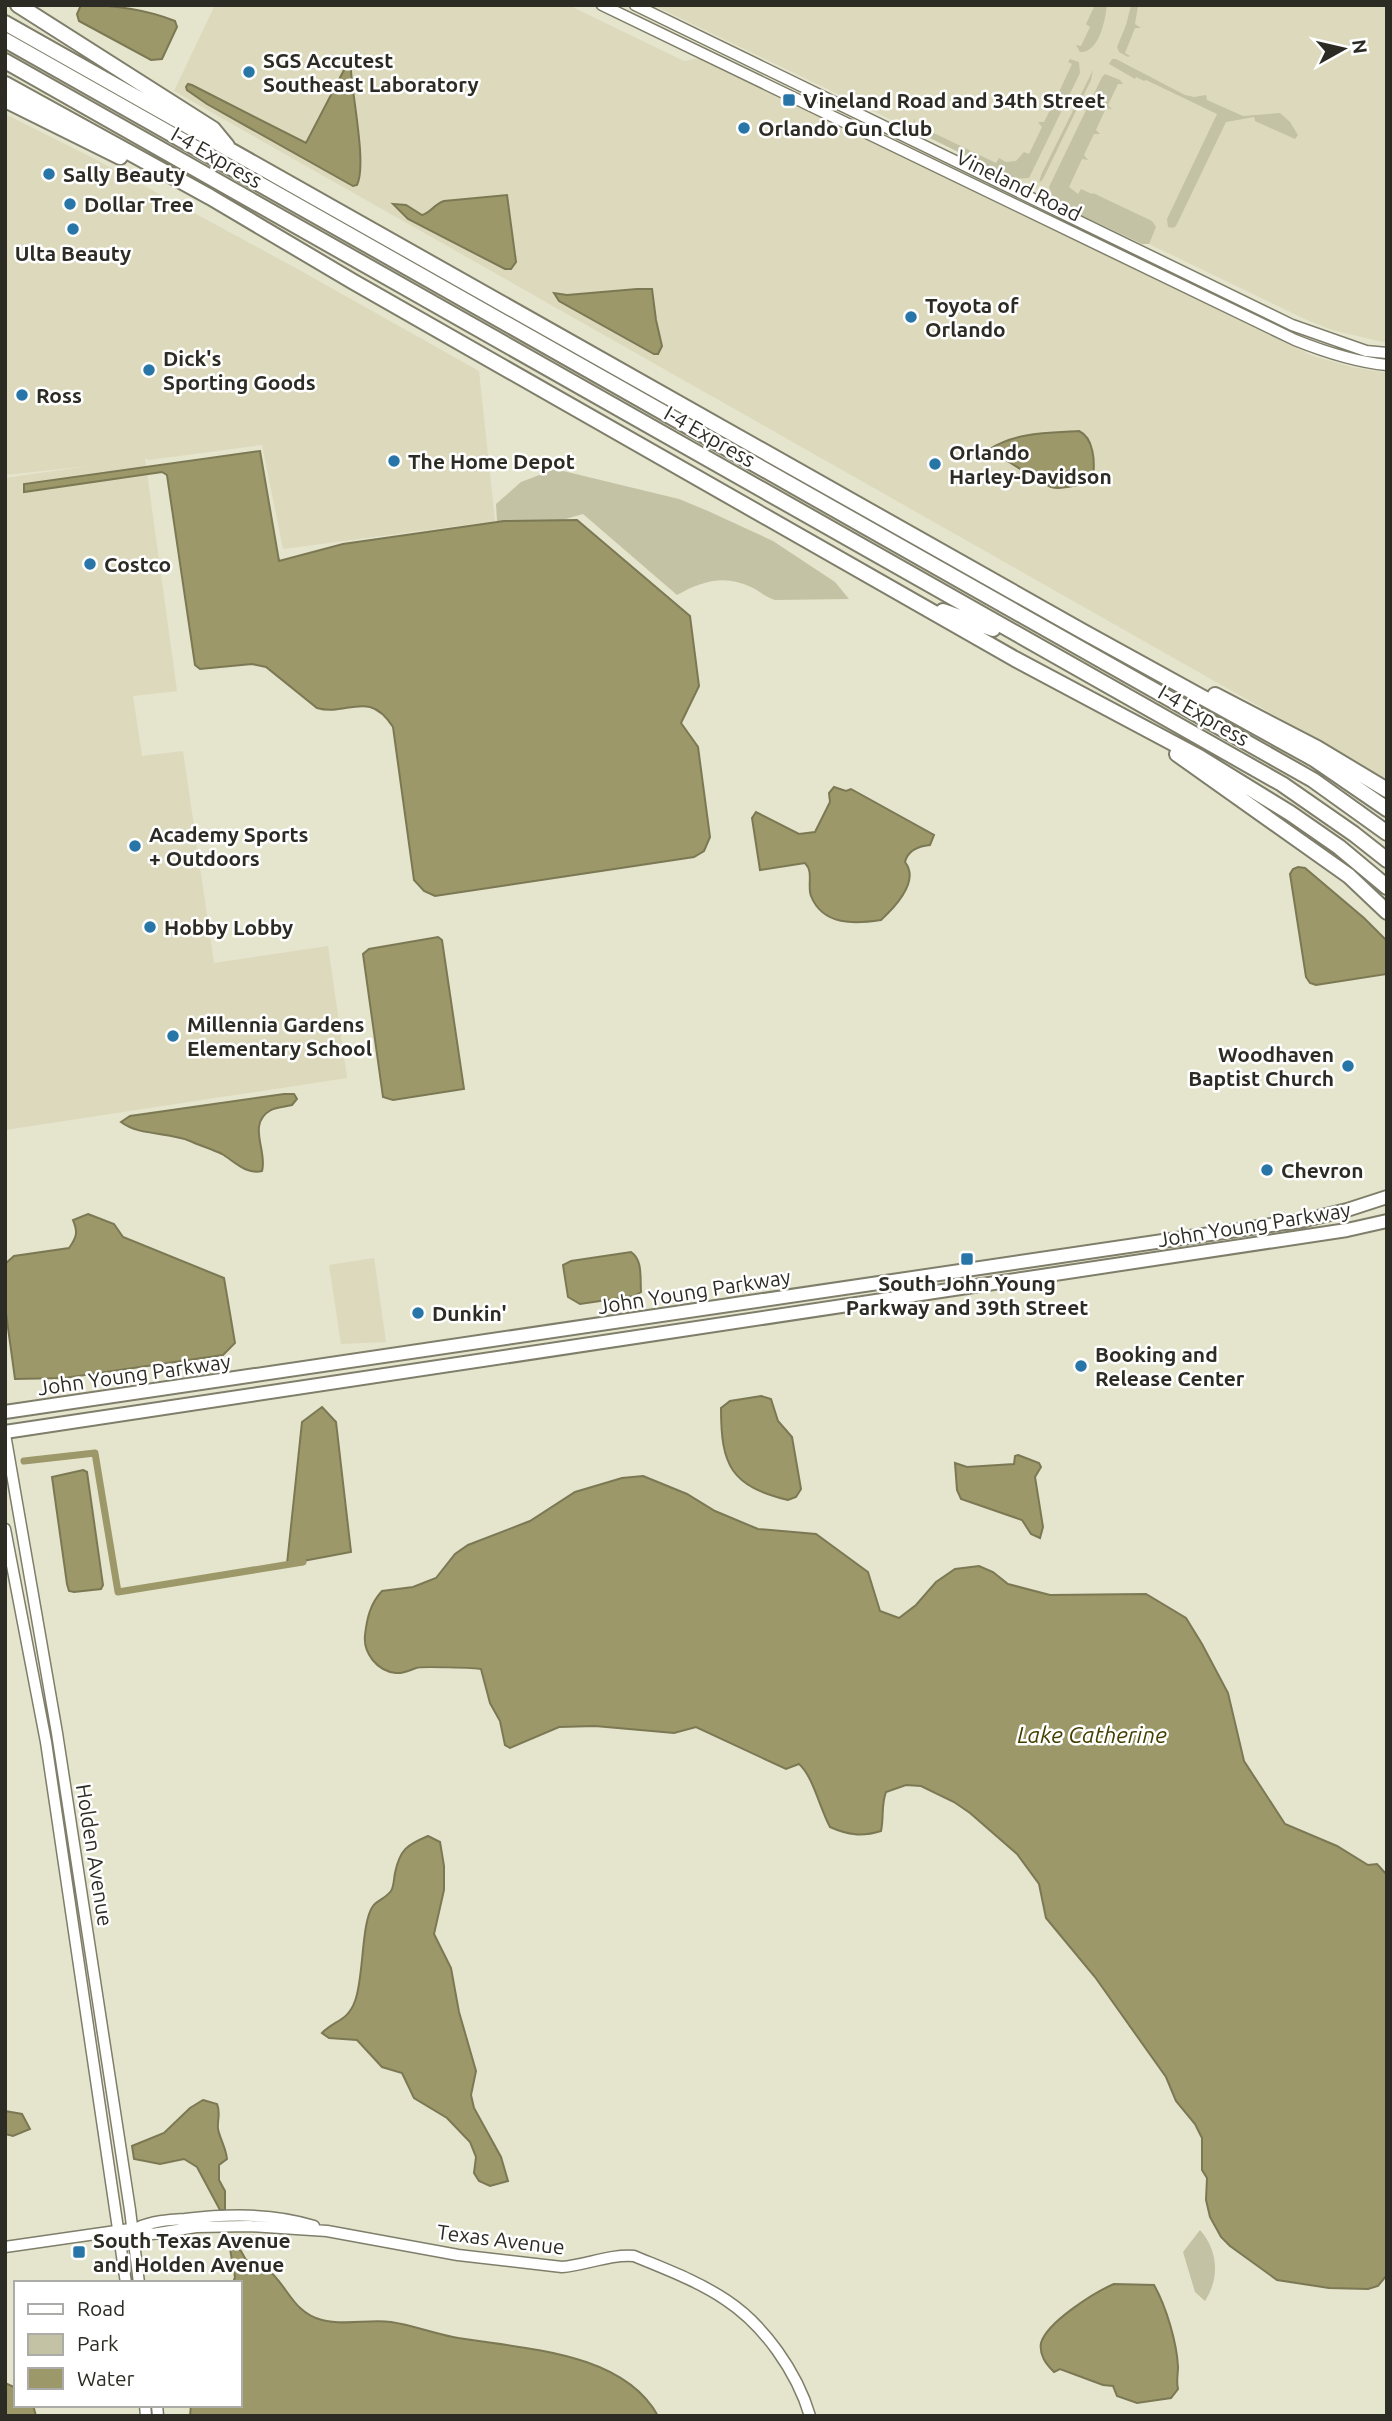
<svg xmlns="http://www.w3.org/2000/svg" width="1392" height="2421" viewBox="0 0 1392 2421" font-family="Ubuntu,sans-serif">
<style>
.built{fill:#dcd9bc}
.green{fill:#c4c2a4}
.water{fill:#9c9869;stroke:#7b7854;stroke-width:2}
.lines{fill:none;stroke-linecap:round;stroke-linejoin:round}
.canal{stroke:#9c9869;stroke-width:7}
.tertiary-casing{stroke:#7f7e6a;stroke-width:13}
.trunk-casing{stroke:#7f7e6a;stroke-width:16}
.motorway-casing{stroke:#7f7e6a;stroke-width:18}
.tertiary{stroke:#fff;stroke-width:10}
.trunk{stroke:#fff;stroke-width:12}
.motorway{stroke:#fff;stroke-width:14}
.poi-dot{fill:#2876a8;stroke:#fff;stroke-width:2.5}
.labels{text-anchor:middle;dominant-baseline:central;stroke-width:5;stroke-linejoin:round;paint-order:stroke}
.poi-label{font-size:21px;font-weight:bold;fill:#2d2c24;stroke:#fff;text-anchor:start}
.street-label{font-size:21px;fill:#2d2c24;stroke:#fff}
.water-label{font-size:23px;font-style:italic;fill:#443f00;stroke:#fff}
</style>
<rect width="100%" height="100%" fill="#e5e4cd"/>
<path class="built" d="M215 5H568L684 61 699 58 1313 356 1352 367 1387 373V779L174 91Z
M653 5H1387V343L1332 330 1307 320Z
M5 114 91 157 292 266 479 371 495 521 283 549 262 445 149 460 145 458 177 691 133 696 142 756 183 751 214 963 328 946 347 1078 5 1130V478L89 466 5 475Z
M374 1258 386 1342 341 1344 329 1265Z"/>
<path class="green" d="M1095 5H1107C1105 21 1099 53 1080 52L1076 45 1081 46 1090 27 1086 24Z
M1131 5H1144L1138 6 1135 24 1141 28H1135L1125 53 1130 56 1128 57 1119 52 1117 47 1126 25Z
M1070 59 1079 62 1080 73 1029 178 1013 179 912 129 915 118V124L996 163 999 158 1006 162 1016 161 1024 152 1029 154 1042 127 1038 122H1044L1056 98 1052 92H1059L1072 64 1068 62Z
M1112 59H1116L1185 95 1194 97 1206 95 1207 100 1243 116 1280 113 1290 122 1298 135 1295 139 1255 121 1254 117 1226 122 1176 226 1173 228 1168 227 1167 219 1217 114 1146 80 1144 81 1136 77 1135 79 1109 64Z
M1093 70 1091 80 1043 179 1039 183 1041 175Z
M1105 74 1120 80 1123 84H1118L1108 105 1112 109 1106 108 1096 130 1100 134H1094L1084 155 1088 160 1082 159 1069 187 1078 194 1081 189 1092 194 1093 193 1152 221 1156 227 1149 244H1142L1056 203 1049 187 1102 77Z
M555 469 679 499 708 511 773 541 835 582 849 599 775 600C766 598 760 591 751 587 725 574 701 581 677 595L583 514 562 520 497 521 496 504 521 482Z
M1200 2230C1218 2250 1220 2278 1205 2301L1195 2292 1183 2252Z"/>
<path class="water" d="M81 5C114 5 145 9 175 21L177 27 162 59 151 60 79 21 77 14Z
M345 68 351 70C352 95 367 165 357 185L353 186 207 104 187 90 186 87 188 84 192 85 306 143Z
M507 195 516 262 511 269H505L408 219 393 204 406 205 422 215C431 213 434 204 444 201Z
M637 289H652L656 320 662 346 658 354H654L559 301 554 293 567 295Z
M1079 431C1094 438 1095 462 1093 477 1087 484 1061 490 1051 487 1048 486 993 453 990 449 1016 432 1049 433 1079 431Z
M260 451 279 561 343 544 504 521 577 520 690 616 699 686 681 723 698 747 710 837 704 851 694 857 435 896 424 891 414 880 393 727C368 688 347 717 317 708L266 667 252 664 200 669 195 665 167 475 162 472 24 492V484Z
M834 787 846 791 851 789 934 835 930 845C919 846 908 850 905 862 920 881 895 907 881 920 855 924 823 926 811 896 807 885 814 872 805 863L760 870 752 818 756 812 799 834 815 832 830 802 829 793Z
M1298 867 1305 868 1364 918 1387 941V974L1316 985 1310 983 1306 977 1290 874 1293 869Z
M438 937 442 940 464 1089 393 1100 383 1097 363 954 369 949Z
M284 1094H294L297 1099 292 1105C285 1107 277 1107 271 1110 246 1124 268 1151 262 1171 246 1175 234 1161 222 1154 212 1149 201 1146 190 1141 169 1132 139 1136 121 1122L130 1116Z
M88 1214 114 1224 123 1237 224 1278 235 1343 223 1355 64 1378 15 1379 5 1306V1264L14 1256 69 1248C77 1237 78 1232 73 1220Z
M631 1252C643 1260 640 1278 641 1292L634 1296 580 1304 568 1297 563 1265 571 1261Z
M761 1396 771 1399 778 1421 792 1437 801 1489 796 1497 788 1500C731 1486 721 1466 721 1408L730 1401Z
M322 1407 336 1422 351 1552 287 1564 302 1422Z
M1018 1455 1039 1463 1041 1467 1035 1477 1043 1527 1040 1538 1031 1534 1022 1520 961 1499 957 1490 955 1463 967 1467 1014 1464 1015 1456Z
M83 1470 87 1472 103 1585 101 1589 74 1592 69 1591 67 1584 52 1477Z
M643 1476 687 1494 715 1511 758 1529 816 1534 868 1572 880 1611 899 1618 916 1605 936 1582 955 1569 979 1566 993 1572 1008 1584 1050 1595 1146 1594 1186 1618 1202 1644 1228 1693 1244 1761 1285 1824 1337 1846 1368 1865 1377 1864 1387 1875V2275L1378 2286 1368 2289 1329 2288 1277 2280 1230 2246 1221 2237 1210 2217 1206 2200 1207 2178 1202 2170V2138L1195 2124 1176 2101 1166 2077 1095 1977 1046 1918 1039 1884 1017 1854 970 1813 954 1802 921 1786 906 1785 886 1792C881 1805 884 1817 881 1831 862 1837 848 1835 830 1827 820 1809 813 1776 799 1764L786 1769 696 1727 674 1733 595 1726 559 1727 510 1748 505 1745 500 1721 490 1703 481 1669C477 1668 420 1666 416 1668 410 1670 403 1674 396 1673 377 1671 363 1653 365 1635 367 1618 370 1604 382 1591L413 1587 436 1578 455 1554 468 1545 530 1521 575 1492 622 1478Z
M428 1836 440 1842 444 1866V1890L434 1934 451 1968 459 2012 476 2071 471 2095 474 2108 501 2157 508 2181 490 2186 479 2181 474 2173 476 2157 470 2142 447 2118 414 2098 402 2073 382 2067 357 2040 329 2038 322 2033C335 2020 348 2021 355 2001 364 1978 361 1922 373 1906 377 1900 389 1897 392 1889 394 1884 394 1878 395 1873 400 1849 407 1845 428 1836Z
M203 2100 217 2104C221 2113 217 2120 218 2129 220 2139 226 2148 227 2159L219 2165V2180L225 2191V2210H220L197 2167 184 2159 160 2164 134 2159 132 2146 164 2133 190 2108Z
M5 2111 22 2114 30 2129 13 2136 5 2134Z
M234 2246 241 2251 246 2260C252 2263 260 2264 265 2267 287 2283 292 2313 322 2320 344 2326 369 2319 391 2322 412 2325 432 2333 453 2337 519 2349 622 2350 658 2416H190L191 2405H240V2283H233L235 2277 230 2249Z
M1114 2284 1154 2285C1166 2306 1177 2343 1178 2367 1178 2375 1176 2381 1178 2389L1171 2398 1137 2403 1117 2396 1113 2386 1103 2385 1060 2369 1054 2372C1046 2364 1039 2355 1041 2343 1047 2322 1095 2292 1114 2284Z
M5 2383 16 2388V2405H33L36 2416H5Z"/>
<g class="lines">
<path class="canal" d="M24 1461 95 1453 118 1592 303 1562"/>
<defs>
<path id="tertiary" d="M602 5 1295 340C1325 352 1355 362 1387 365
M635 5 1292 325 1366 351 1387 353
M5 1434 57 1733 130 2210 139 2283
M5 1529 46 1742 126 2283
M137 2228 152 2234 196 2227 249 2226 327 2231 458 2255 562 2267C586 2265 610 2254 634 2256 665 2269 698 2281 726 2300 764 2325 797 2372 810 2416
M5 2247 137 2228C152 2221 168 2220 185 2219 228 2214 272 2213 314 2226
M145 2405 146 2416
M157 2405 158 2416"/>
<path id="trunk" d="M5 1412 1305 1220 1347 1210 1387 1197
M5 1432 1347 1230 1387 1221"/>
<path id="motorway" d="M18 5 213 129 227 146
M5 23 1082 631 1314 759 1387 809
M5 40 1313 780 1387 833
M5 61 1282 784 1354 834 1387 860
M5 84 210 197 352 281 1015 659 1199 757 1290 813 1339 847 1387 887
M5 100 120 157
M943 611 993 629
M1215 695 1317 748 1387 790
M1177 754 1349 876 1387 912"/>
</defs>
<use href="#tertiary" class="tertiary-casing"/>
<use href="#trunk" class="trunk-casing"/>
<use href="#motorway" class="motorway-casing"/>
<use href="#tertiary" class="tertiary"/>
<use href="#trunk" class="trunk"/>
<use href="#motorway" class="motorway"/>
</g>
<g class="poi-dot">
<circle cx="249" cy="72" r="7"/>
<rect x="782" y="93" width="14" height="14" rx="3.5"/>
<circle cx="744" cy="128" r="7"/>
<circle cx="49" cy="174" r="7"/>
<circle cx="70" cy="204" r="7"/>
<circle cx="73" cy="229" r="7"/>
<circle cx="911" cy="317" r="7"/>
<circle cx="149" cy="370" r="7"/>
<circle cx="22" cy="395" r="7"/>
<circle cx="394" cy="461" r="7"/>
<circle cx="935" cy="464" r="7"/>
<circle cx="90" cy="564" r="7"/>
<circle cx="135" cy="846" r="7"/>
<circle cx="150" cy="927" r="7"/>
<circle cx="173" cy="1036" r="7"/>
<circle cx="1348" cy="1066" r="7"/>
<circle cx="1267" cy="1170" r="7"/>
<rect x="960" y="1252" width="14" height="14" rx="3.5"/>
<circle cx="418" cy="1313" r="7"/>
<circle cx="1081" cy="1366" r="7"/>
<rect x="72" y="2245" width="14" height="14" rx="3.5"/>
</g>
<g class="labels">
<g class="poi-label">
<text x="263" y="60">SGS Accutest<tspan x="263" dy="24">Southeast Laboratory</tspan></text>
<text x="803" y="100">Vineland Road and 34th Street</text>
<text x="758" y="128">Orlando Gun Club</text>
<text x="63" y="174">Sally Beauty</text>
<text x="84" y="204">Dollar Tree</text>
<text x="73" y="253" text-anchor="middle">Ulta Beauty</text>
<text x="925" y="305">Toyota of<tspan x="925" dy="24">Orlando</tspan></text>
<text x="163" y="358">Dick's<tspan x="163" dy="24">Sporting Goods</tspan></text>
<text x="36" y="395">Ross</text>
<text x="949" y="452">Orlando<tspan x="949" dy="24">Harley-Davidson</tspan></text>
<text x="408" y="461">The Home Depot</text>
<text x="104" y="564">Costco</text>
<text x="149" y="834">Academy Sports<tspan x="149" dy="24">+ Outdoors</tspan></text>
<text x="164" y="927">Hobby Lobby</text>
<text x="187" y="1024">Millennia Gardens<tspan x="187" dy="24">Elementary School</tspan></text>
<text x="1334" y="1054" text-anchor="end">Woodhaven<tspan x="1334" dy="24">Baptist Church</tspan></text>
<text x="1281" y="1170">Chevron</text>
<text x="967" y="1283" text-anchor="middle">South John Young<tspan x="967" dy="24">Parkway and 39th Street</tspan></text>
<text x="432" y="1313">Dunkin'</text>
<text x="1095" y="1354">Booking and<tspan x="1095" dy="24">Release Center</tspan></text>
<text x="93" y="2240">South Texas Avenue<tspan x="93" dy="24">and Holden Avenue</tspan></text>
</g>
<g class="street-label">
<text transform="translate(217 157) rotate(30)">I-4 Express</text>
<text transform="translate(1019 185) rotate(26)">Vineland Road</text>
<text transform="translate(710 436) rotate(30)">I-4 Express</text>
<text transform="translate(1204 715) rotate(30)">I-4 Express</text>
<text transform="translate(1254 1224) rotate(-9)">John Young Parkway</text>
<text transform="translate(694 1291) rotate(-9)">John Young Parkway</text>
<text transform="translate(134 1374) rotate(-8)">John Young Parkway</text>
<text transform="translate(95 1855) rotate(81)">Holden Avenue</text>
<text transform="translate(501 2239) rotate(7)">Texas Avenue</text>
</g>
<g class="water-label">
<text x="1092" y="1734">Lake Catherine</text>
</g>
</g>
<rect width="1392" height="2421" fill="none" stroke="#2d2c24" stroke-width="14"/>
<rect x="14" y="2281" width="228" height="126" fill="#ffffff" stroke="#ababa7" stroke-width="2"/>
<rect x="28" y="2304" width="35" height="10" fill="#ffffff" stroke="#ababa7" stroke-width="2"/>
<text x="77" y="2316" font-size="21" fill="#2d2c24">Road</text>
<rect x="28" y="2334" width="35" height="21" fill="#c4c2a4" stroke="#ababa7" stroke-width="2"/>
<text x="77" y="2351" font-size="21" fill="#2d2c24">Park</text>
<rect x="28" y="2368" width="35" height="21" fill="#9c9869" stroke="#ababa7" stroke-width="2"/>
<text x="77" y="2386" font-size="21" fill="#2d2c24">Water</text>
<g transform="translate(1343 49) rotate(82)" stroke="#ffffff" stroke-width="5" paint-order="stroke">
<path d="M0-5L12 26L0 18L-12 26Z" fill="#2d2c24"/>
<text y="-10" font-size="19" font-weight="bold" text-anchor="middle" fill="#2d2c24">N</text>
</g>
</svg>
